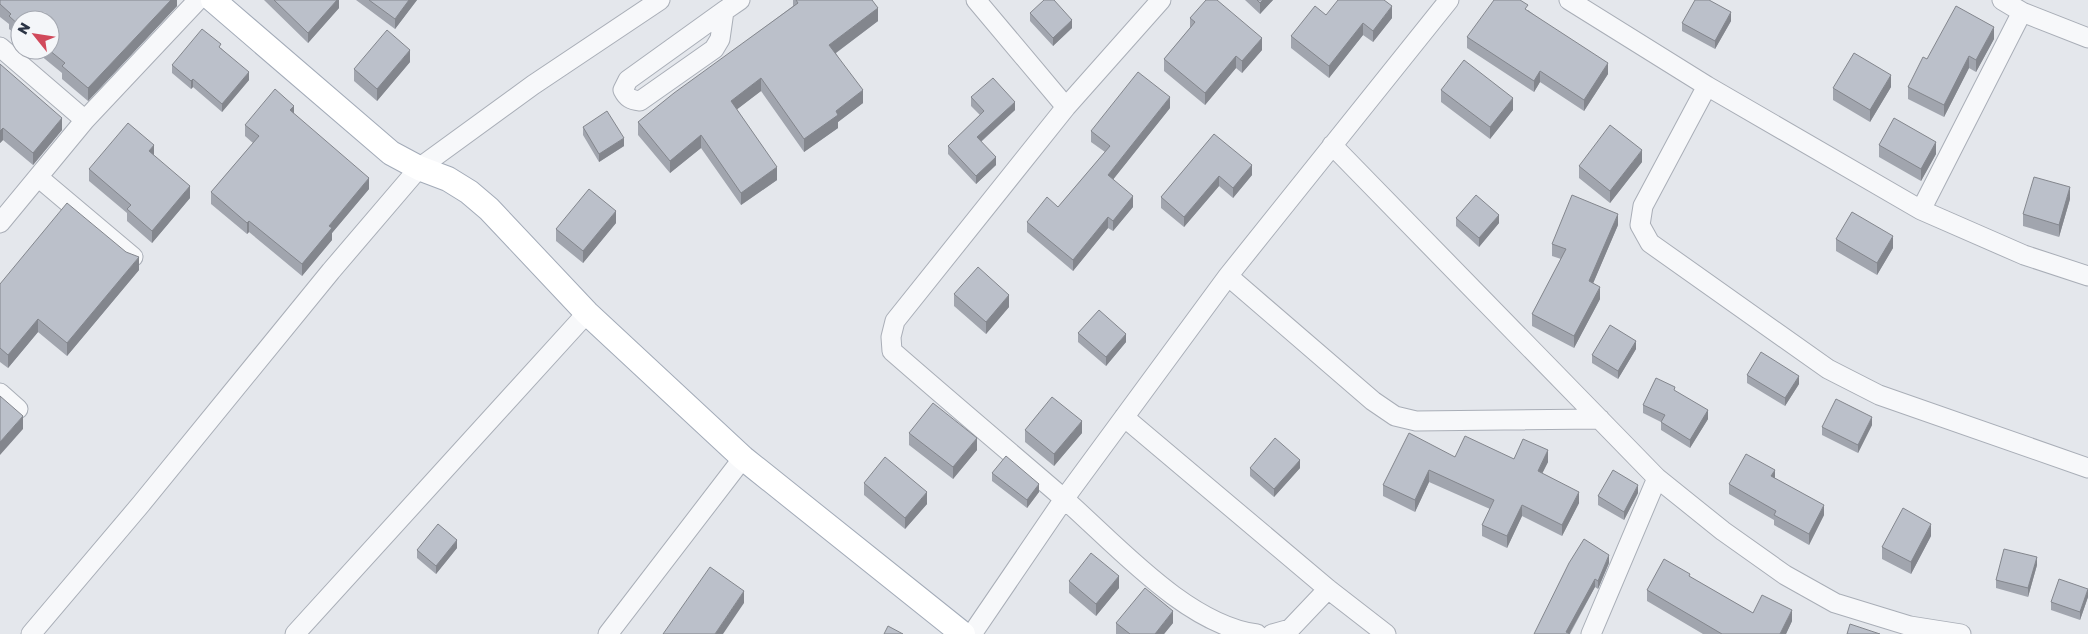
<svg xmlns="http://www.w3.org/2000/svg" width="2088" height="634" viewBox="0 0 2088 634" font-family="'Golos Text',sans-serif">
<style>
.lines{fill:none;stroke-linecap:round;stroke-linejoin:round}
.minor-casing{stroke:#a9aeb7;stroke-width:21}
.major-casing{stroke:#a3abb8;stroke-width:26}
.minor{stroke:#f7f8fa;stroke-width:19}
.major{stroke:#fff;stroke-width:24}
.wall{fill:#a1a5ae}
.shaded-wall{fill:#83868d}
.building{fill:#bbc0ca;stroke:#83868d}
</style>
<rect width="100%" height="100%" fill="#e4e7ec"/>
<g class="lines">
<defs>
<path id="minor" d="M976 0 1066 107
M1161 0 1066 107 895 321 891 337 892 351C948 400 1005 448 1062 497 1115 543 1186 625 1257 634
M1569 0 1707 86 1921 210 2024 255 2088 276
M2002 0 2022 12 2088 38
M724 11 720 39 714 49 640 101C631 100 627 98 623 90L628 80 724 11 740 0
M0 47 85 120
M1707 86 1643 206 1640 225 1650 243 1828 369 1879 395 2088 468
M1332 145 1657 478 1723 531 1785 575 1835 603 1910 626 1961 634
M38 177 133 257
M1921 210 2022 12
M0 223 85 120 198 0
M1228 276 1373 401 1395 416 1416 421 1600 419
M0 393 18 409
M1124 417 1328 589 1386 634
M31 634 141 504 331 271 419 168 533 85 660 0
M295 634 587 313
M608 634 743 458
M972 634 1064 499 1228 276 1449 0
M1272 634 1290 629 1328 589
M1591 634 1657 478"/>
<path id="major" d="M213 0 391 153 419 168 448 179 469 192 489 209 587 313 743 458 963 634"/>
</defs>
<use href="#minor" class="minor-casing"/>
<use href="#major" class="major-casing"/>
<use href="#minor" class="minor"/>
<use href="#major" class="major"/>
</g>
<path class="wall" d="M0 0H177V6L88 101 62 79V73L34 50H50L20 20V38L9 29V24L0 17Z
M264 0H339V8L308 43Z
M356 0H417L395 29Z
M793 0H872L878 21 836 53 863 103 838 122V128L804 152 761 91 737 109 777 180 741 205 701 148 670 173 638 135V122L793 6Z
M1245 0H1273L1260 14Z
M1528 10 1608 74 1584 111 1540 82 1534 92 1467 48V37Z
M1030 13 1072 28 1053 46 1030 21Z
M1326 15 1392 18 1373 42 1363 35 1329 78 1291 48V36Z
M1190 18 1262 50 1242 73 1236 68 1205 105 1164 71V59L1190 28Z
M1731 21 1715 49 1682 31V23Z
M1994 39 1976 72 1969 68 1944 117 1908 99V87L1927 59Z
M221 48 249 80 222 112 193 87 191 89 172 73V65Z
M410 62 377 101 354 81V69Z
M0 64 62 130 33 165 3 140 0 143Z
M1891 87 1870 122 1833 100V88Z
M1441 90 1513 110 1490 139 1441 102Z
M971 97 1015 110 981 142 996 165 976 184 948 154V146L980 115 971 106Z
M1170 108 1113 179 1133 207 1113 231 1108 228 1073 271 1027 232V222L1058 207 1105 152 1091 142V131Z
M294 114 369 189 332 233V240L302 276 249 232 247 234 211 204V192L253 143 245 136V125Z
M583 127 624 146 599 162 583 135Z
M1214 134 1252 175 1233 198 1219 186 1184 227 1161 208V197Z
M1879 145 1936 154 1921 181 1879 157Z
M154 156 190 198 152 243 127 221V213L89 181V169Z
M1642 162 1610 203 1579 178V166Z
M2070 199 2059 237 2023 226V214Z
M1456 218 1499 223 1479 247 1456 226Z
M616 223 583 263 556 241V229Z
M1618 225 1593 283 1600 299 1574 348 1532 326V314L1561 259 1552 256V244Z
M1836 239 1893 248 1877 275 1836 251Z
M139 270 67 356 38 332 8 368 0 362V284Z
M954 294 1009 307 986 334 954 306Z
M1078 333 1126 342 1106 366 1078 342Z
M1636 349 1618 379 1592 363V355Z
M1747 375 1799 384 1785 406 1747 383Z
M1675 391 1708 419 1690 448 1661 430V422L1643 413V405Z
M1872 425 1858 453 1822 435V427Z
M1025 430 1082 433 1054 466 1025 442Z
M909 433 977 450 953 479 909 445Z
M1455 457 1514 459 1548 462 1542 473 1579 503 1562 536 1522 516 1507 548 1482 536V525L1490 509 1429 482 1415 512 1383 496V485Z
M1250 468H1300L1274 497 1250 476Z
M992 473 1039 492 1027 508 992 481Z
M1775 478 1824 515 1809 545 1774 525V520L1729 494V484Z
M864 483 927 504 905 529 864 495Z
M1638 493 1624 520 1598 505V496Z
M1931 536 1911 574 1882 559V547Z
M457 548 436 574 417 558V550Z
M1609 563 1598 589 1595 587 1570 634H1534Z
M2037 565 2028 597 1996 588V580Z
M1690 577 1753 613 1792 621 1786 634H1703L1647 601V590Z
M1069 581 1119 588 1096 616 1069 593Z
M2088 597 2080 620 2051 610V602Z
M1116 623H1173L1164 634H1116Z"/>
<path class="shaded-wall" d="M171 0H177V6L88 101V88Z
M337 0H339V8L308 43V33Z
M409 0H417L395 29V19Z
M1263 0H1273L1260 14V3Z
M1392 6V18L1373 42V31Z
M878 8V21L829 58V45Z
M1731 12V21L1715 49V41Z
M1072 20V28L1053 46V38Z
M1363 23V35L1329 78V66Z
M1994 27V39L1976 72V60Z
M1262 38V50L1242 73V61Z
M410 50V62L377 101V89Z
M1236 56V68L1205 105V93Z
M1969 56V68L1944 117V105Z
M1608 63V74L1584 111V100Z
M1540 71V82L1534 92V81Z
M249 72V80L222 112V104Z
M1891 75V87L1870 122V110Z
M761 78V91L731 114V101Z
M193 79V87L191 89V81Z
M863 90V103L838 122V128L804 152V139L836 111Z
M1170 97V108L1108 186V175Z
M1513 98V110L1490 139V127Z
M1015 102V110L977 145V137Z
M294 106V117L290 110Z
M62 118V130L33 165V153Z
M3 128V140L0 143V131Z
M701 135V148L670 173V161Z
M624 138V146L599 162V154Z
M1936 142V154L1921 181V169Z
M154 145V157L149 151Z
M1642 150V162L1610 203V191Z
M996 157V165L976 184V176Z
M1252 165V175L1233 198V188Z
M777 167V180L741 205V193Z
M1219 176V186L1184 227V217Z
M369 178V189L332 233V240L302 276V264L329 226Z
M190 186V198L152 243V231Z
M2070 187V199L2059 237V225Z
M1133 196V207L1113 231V221Z
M616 211V223L583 263V251Z
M1618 214V225L1589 293V281Z
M1499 215V223L1479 247V238Z
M1108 217V228L1073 271V260Z
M249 221V232L247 234V223Z
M1893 236V248L1877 275V263Z
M139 257V270L67 356V343Z
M1600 287V299L1574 348V336Z
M1009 295V307L986 334V322Z
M38 319V332L8 368V355Z
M1126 334V342L1106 366V357Z
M1636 341V349L1618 379V371Z
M1799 376V384L1785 406V398Z
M1708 410V419L1690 448V440Z
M23 416V429L0 455V442Z
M1872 417V425L1858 453V445Z
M1082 421V433L1054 466V454Z
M977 438V450L953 479V467Z
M1548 450V462L1538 482V471Z
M1300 460V468L1274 497V489Z
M1429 470V482L1415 512V500Z
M1775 470V480L1771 476Z
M1039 484V492L1027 508V500Z
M1638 485V493L1624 520V512Z
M927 492V504L905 529V518Z
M1579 492V503L1562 536V525Z
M1522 505V516L1507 548V536Z
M1824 505V515L1809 545V534Z
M1931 524V536L1911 574V562Z
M457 540V548L436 574V566Z
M1609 555V563L1598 589V581Z
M2037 557V565L2028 597V588Z
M1119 576V588L1096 616V604Z
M1595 579V587L1569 634 1566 632Z
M2088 589V597L2080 620V612Z
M744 591V603L723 634H715Z
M1792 610V621L1786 634H1780Z
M1173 611V623L1164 634H1155Z"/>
<path class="building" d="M0 0H171L88 88 62 66 65 63 49 50H50V20H20V26L9 16 11 14 0 4Z
M274 0H337L308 33Z
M369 0H409L395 19Z
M796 0H872L878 8 829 45 863 90 836 111 838 115 804 139 761 78 731 101 777 167 741 193 701 135 670 161 638 122 674 93 798 3Z
M1044 0H1054L1072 20 1053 38 1030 13Z
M1206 0H1217L1262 38 1242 61 1236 56 1205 93 1164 59 1195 22 1190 18Z
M1257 0H1263L1260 3Z
M1338 0H1384L1392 6 1373 31 1363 23 1329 66 1291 36 1315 6 1326 15Z
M1494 0H1520L1528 5 1525 9 1608 63 1584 100 1540 71 1534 81 1467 37Z
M1695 0H1709L1731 12 1715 41 1682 23Z
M1956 6 1994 27 1976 60 1969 56 1944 105 1908 87 1923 57 1927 59Z
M202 29 221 44 219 47 249 72 222 104 193 79 191 81 172 65Z
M387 30 410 50 377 89 354 69Z
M1854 53 1891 75 1870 110 1833 88Z
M1464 60 1513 98 1490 127 1441 90Z
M0 64 62 118 33 153 3 128 0 131Z
M1138 72 1170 97 1108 175 1133 196 1113 221 1108 217 1073 260 1027 222 1047 197 1058 207 1110 146 1091 131Z
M993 78 1015 102 977 137 996 157 976 176 948 146 984 111 971 97Z
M275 89 294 106 290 110 369 178 329 226 332 228 302 264 249 221 247 223 211 192 259 136 245 125Z
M607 111 624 138 599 154 583 127Z
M1894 118 1936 142 1921 169 1879 145Z
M128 123 154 145 149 151 190 186 152 231 127 209 131 205 89 169Z
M1610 125 1642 150 1610 191 1579 166Z
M1214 134 1252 165 1233 188 1219 176 1184 217 1161 197Z
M2034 177 2070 187 2059 225 2023 214Z
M589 189 616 211 583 251 556 229Z
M1476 195 1499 215 1479 238 1456 218Z
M1572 195 1618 214 1589 281 1600 287 1574 336 1532 314 1566 249 1552 244Z
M67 203 126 252 139 257 67 343 38 319 8 355 0 348V284Z
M1852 212 1893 236 1877 263 1836 239Z
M978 267 1009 295 986 322 954 294Z
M1099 310 1126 334 1106 357 1078 333Z
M1610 325 1636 341 1618 371 1592 355Z
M1761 352 1799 376 1785 398 1747 375Z
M1656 378 1675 387 1674 390 1708 410 1690 440 1661 422 1665 415 1643 405Z
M0 396 23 416 0 442Z
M1052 397 1082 421 1054 454 1025 430Z
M1836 399 1872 417 1858 445 1822 427Z
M933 403 977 438 953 467 909 433Z
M1409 433 1455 457 1465 436 1514 459 1523 439 1548 450 1538 471 1579 492 1562 525 1522 505 1507 536 1482 525 1494 500 1429 470 1415 500 1383 485Z
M1275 438 1300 460 1274 489 1250 468Z
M1746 454 1775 470 1771 476 1824 505 1809 534 1774 515 1776 511 1729 484Z
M1006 456 1039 484 1027 500 992 473Z
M885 457 927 492 905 518 864 483Z
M1613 470 1638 485 1624 512 1598 496Z
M1903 508 1931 524 1911 562 1882 547Z
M438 524 457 540 436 566 417 550Z
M1584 539 1609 555 1598 581 1595 579 1566 632 1570 634H1534L1569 563Z
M2004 549 2037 557 2028 588 1996 580Z
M1091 553 1119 576 1096 604 1069 581Z
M1664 559 1690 574 1689 576 1753 613 1762 595 1792 610 1780 634H1722L1647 590Z
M710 567 744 591 715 634H663Z
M2059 579 2088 589 2080 612 2051 602Z
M1145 588 1173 611 1155 634H1130L1116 623Z
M1850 624 1880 634H1847Z
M888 626 903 634H884Z"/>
<g transform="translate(35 35) rotate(300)"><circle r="24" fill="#f4f6f9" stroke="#a4a8b1"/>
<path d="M0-4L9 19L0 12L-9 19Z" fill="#d1495b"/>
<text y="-8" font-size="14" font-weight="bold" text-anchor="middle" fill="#2b3445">N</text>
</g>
</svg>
